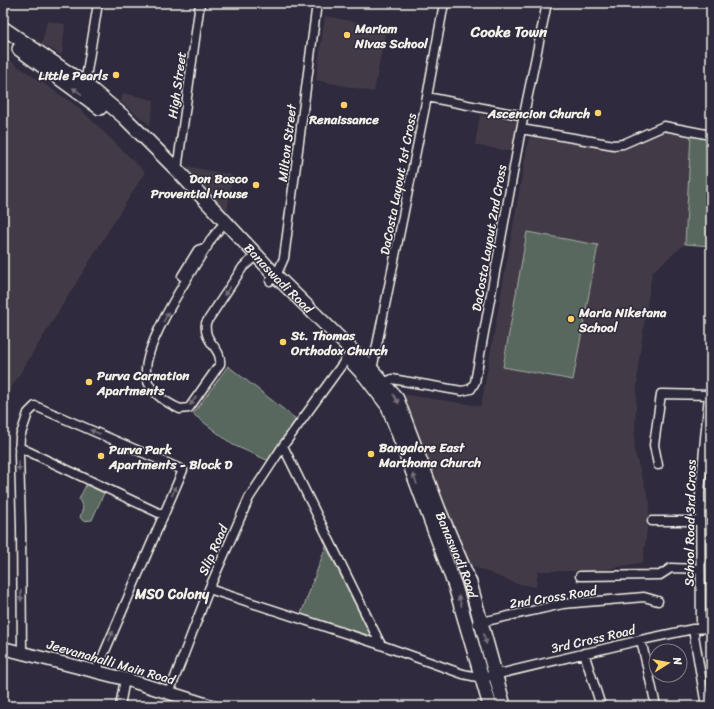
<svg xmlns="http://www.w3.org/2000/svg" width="714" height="709" viewBox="0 0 714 709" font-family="Sriracha,sans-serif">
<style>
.built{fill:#433a47}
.green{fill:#59685f;stroke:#a6aca4}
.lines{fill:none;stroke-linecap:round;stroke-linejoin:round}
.street-casing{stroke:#f4f1e8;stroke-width:11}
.secondary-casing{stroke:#f4f1e8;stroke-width:15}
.primary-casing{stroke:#f4f1e8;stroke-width:16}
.street{stroke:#2f2a3d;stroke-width:8}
.secondary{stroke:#2f2a3d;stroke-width:12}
.primary{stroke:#2f2a3d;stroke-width:13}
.oneway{fill:#747079}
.poi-dot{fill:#ffd166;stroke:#2f2a3d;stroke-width:1.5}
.labels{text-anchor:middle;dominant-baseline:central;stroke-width:3;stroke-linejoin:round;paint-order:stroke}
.poi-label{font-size:13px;font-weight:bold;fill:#f4f1e8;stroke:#2f2a3d;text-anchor:start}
.street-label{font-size:13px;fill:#f4f1e8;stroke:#2f2a3d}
.neighbourhood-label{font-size:14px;font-weight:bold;fill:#f4f1e8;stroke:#2f2a3d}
.quarter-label{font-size:15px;font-weight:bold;fill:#f4f1e8;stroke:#2f2a3d}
</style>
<rect width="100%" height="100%" fill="#2f2a3d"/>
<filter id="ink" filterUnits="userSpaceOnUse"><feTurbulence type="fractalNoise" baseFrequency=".025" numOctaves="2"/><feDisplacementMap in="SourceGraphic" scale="8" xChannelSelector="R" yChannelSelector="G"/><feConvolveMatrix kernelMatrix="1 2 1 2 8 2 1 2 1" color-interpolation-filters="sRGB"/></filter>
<g filter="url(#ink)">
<path class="built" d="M325 16 386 28 374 92 316 80Z
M47 21 65 24 62 55 42 44Z
M3 56 78 107 145 172 3 401Z
M123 93 154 100 150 125 121 102Z
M480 115 520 122 514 152 475 145Z
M665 130 691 135 685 244 652 272 638 366 634 450 650 503 643 562 599 571H538L536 587 515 583 464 563 435 480 400 394 481 406 529 137 625 150Z
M186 166 232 175 227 214Z
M3 406 9 463 8 637 3 636Z"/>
<path class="green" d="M691 135 711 139V246L685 244Z
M527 232 598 245 573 380 503 367Z
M228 366 296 419 269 461 233 445 193 414Z
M86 485 104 493 92 520 83 521 80 517 83 508 79 499Z
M326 546 371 636 301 614Z"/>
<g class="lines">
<defs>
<path id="street" d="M3 11 4 3
M85 84 98 3
M427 97 524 116
M521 129 614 145 623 144 664 126 711 135
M177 170 200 3
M220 228 212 238C196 265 137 351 147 379 151 393 167 403 180 409L189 408 220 364C222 347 203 343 206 323L243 267 251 260
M182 276 198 250 207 247
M270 281 276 276 284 258 317 3
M349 355 283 446 381 645
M372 370 427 97 444 3
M381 385 392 379 462 391 471 389 475 382 521 129 547 3
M19 447 163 515
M658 465 654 445 661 394 711 395
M700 507 711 508
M652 521H700
M580 576 660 575 671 568 700 569
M209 589 381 645 463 674 482 678 641 640 693 629 711 628
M477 623 563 604 644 597 658 601
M701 628 700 493 709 395
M693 629 706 706
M641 640 656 706
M22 652 21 526 19 454 20 437 28 413 35 406 183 470 96 672
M584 653 601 706
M169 693 209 589 249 498 283 446
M120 706 125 679"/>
<path id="secondary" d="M3 648 125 679 211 706"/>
<g id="primary">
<path id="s1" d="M3 28 85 84 124 117 177 170 276 276 372 370 397 399 439 510 470 583 504 706"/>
<path d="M19 49 100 108"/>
<path d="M349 359 365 376 388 406 455 586 490 706"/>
</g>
</defs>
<use href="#street" class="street-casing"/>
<use href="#secondary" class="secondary-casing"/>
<use href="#primary" class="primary-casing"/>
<use href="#street" class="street"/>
<use href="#secondary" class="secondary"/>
<use href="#primary" class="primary"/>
</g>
<defs><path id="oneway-solid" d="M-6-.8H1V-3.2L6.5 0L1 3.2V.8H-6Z"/></defs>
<g class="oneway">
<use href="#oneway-solid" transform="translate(77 91) rotate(-145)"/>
<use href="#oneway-solid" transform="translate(227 291) rotate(123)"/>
<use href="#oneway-solid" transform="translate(166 317) rotate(-62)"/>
<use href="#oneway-solid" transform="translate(396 399) rotate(59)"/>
<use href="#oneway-solid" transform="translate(193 401) rotate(126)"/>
<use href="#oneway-solid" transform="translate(95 432) rotate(-157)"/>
<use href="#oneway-solid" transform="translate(19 466) rotate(88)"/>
<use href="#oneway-solid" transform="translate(415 479) rotate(-110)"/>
<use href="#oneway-solid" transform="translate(174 491) rotate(-67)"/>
<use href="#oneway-solid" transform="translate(21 596) rotate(89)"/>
<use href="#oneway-solid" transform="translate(460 601) rotate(-106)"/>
<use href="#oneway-solid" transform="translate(111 636) rotate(-67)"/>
<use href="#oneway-solid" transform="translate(485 639) rotate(75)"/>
</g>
</g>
<g class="poi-dot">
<circle cx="347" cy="35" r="4"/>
<circle cx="116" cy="75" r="4"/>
<circle cx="344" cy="105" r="4"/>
<circle cx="598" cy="113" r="4"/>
<circle cx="256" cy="185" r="4"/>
<circle cx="571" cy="319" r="4"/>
<circle cx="283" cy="342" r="4"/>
<circle cx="89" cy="382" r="4"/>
<circle cx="371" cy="454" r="4"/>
<circle cx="101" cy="456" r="4"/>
</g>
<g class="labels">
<g class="poi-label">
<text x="355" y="28">Mariam<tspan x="355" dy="15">Nivas School</tspan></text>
<text x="108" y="75" text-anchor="end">Little Pearls</text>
<text x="590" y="113" text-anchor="end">Ascencion Church</text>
<text x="344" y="119" text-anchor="middle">Renaissance</text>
<text x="248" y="178" text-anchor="end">Don Bosco<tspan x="248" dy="15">Provential House</tspan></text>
<text x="579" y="312">Maria Niketana<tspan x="579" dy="15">School</tspan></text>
<text x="291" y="335">St. Thomas<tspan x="291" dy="15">Orthodox Church</tspan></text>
<text x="97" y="375">Purva Carnation<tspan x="97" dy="15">Apartments</tspan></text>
<text x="379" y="447">Bangalore East<tspan x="379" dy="15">Marthoma Church</tspan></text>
<text x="109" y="449">Purva Park<tspan x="109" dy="15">Apartments - Block D</tspan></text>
</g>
<g class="street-label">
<text transform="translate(177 85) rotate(-82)">High Street</text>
<text transform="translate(287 143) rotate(-83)">Milton Street</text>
<text transform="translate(398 184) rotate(-79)">DaCosta Layout 1st Cross</text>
<text transform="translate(489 238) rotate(-80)">DaCosta Layout 2nd Cross</text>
<text stroke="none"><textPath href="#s1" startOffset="374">Banaswadi Road</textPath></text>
<text transform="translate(690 523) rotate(-89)">School Road 3rd Cross</text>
<text transform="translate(213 550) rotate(-66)">Slip Road</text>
<text stroke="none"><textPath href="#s1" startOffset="710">Banaswadi Road</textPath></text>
<text transform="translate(553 597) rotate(-9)">2nd Cross Road</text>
<text transform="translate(593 639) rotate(-13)">3rd Cross Road</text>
<text transform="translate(111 662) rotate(16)">Jeevanahalli Main Road</text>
</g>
<g class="neighbourhood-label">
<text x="172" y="594">MSO Colony</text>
</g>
<g class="quarter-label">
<text x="509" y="32">Cooke Town</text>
</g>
</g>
<rect width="714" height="709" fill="none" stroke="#2f2a3d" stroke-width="16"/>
<rect x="8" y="8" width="698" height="693" fill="none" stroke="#f4f1e8" stroke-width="1.5" filter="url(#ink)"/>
<g transform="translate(668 663) rotate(79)"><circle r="19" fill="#2f2a3d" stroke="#7e7a81"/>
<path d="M0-3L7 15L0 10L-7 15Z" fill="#ffd166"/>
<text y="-6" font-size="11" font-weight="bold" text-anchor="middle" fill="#f4f1e8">N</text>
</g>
</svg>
